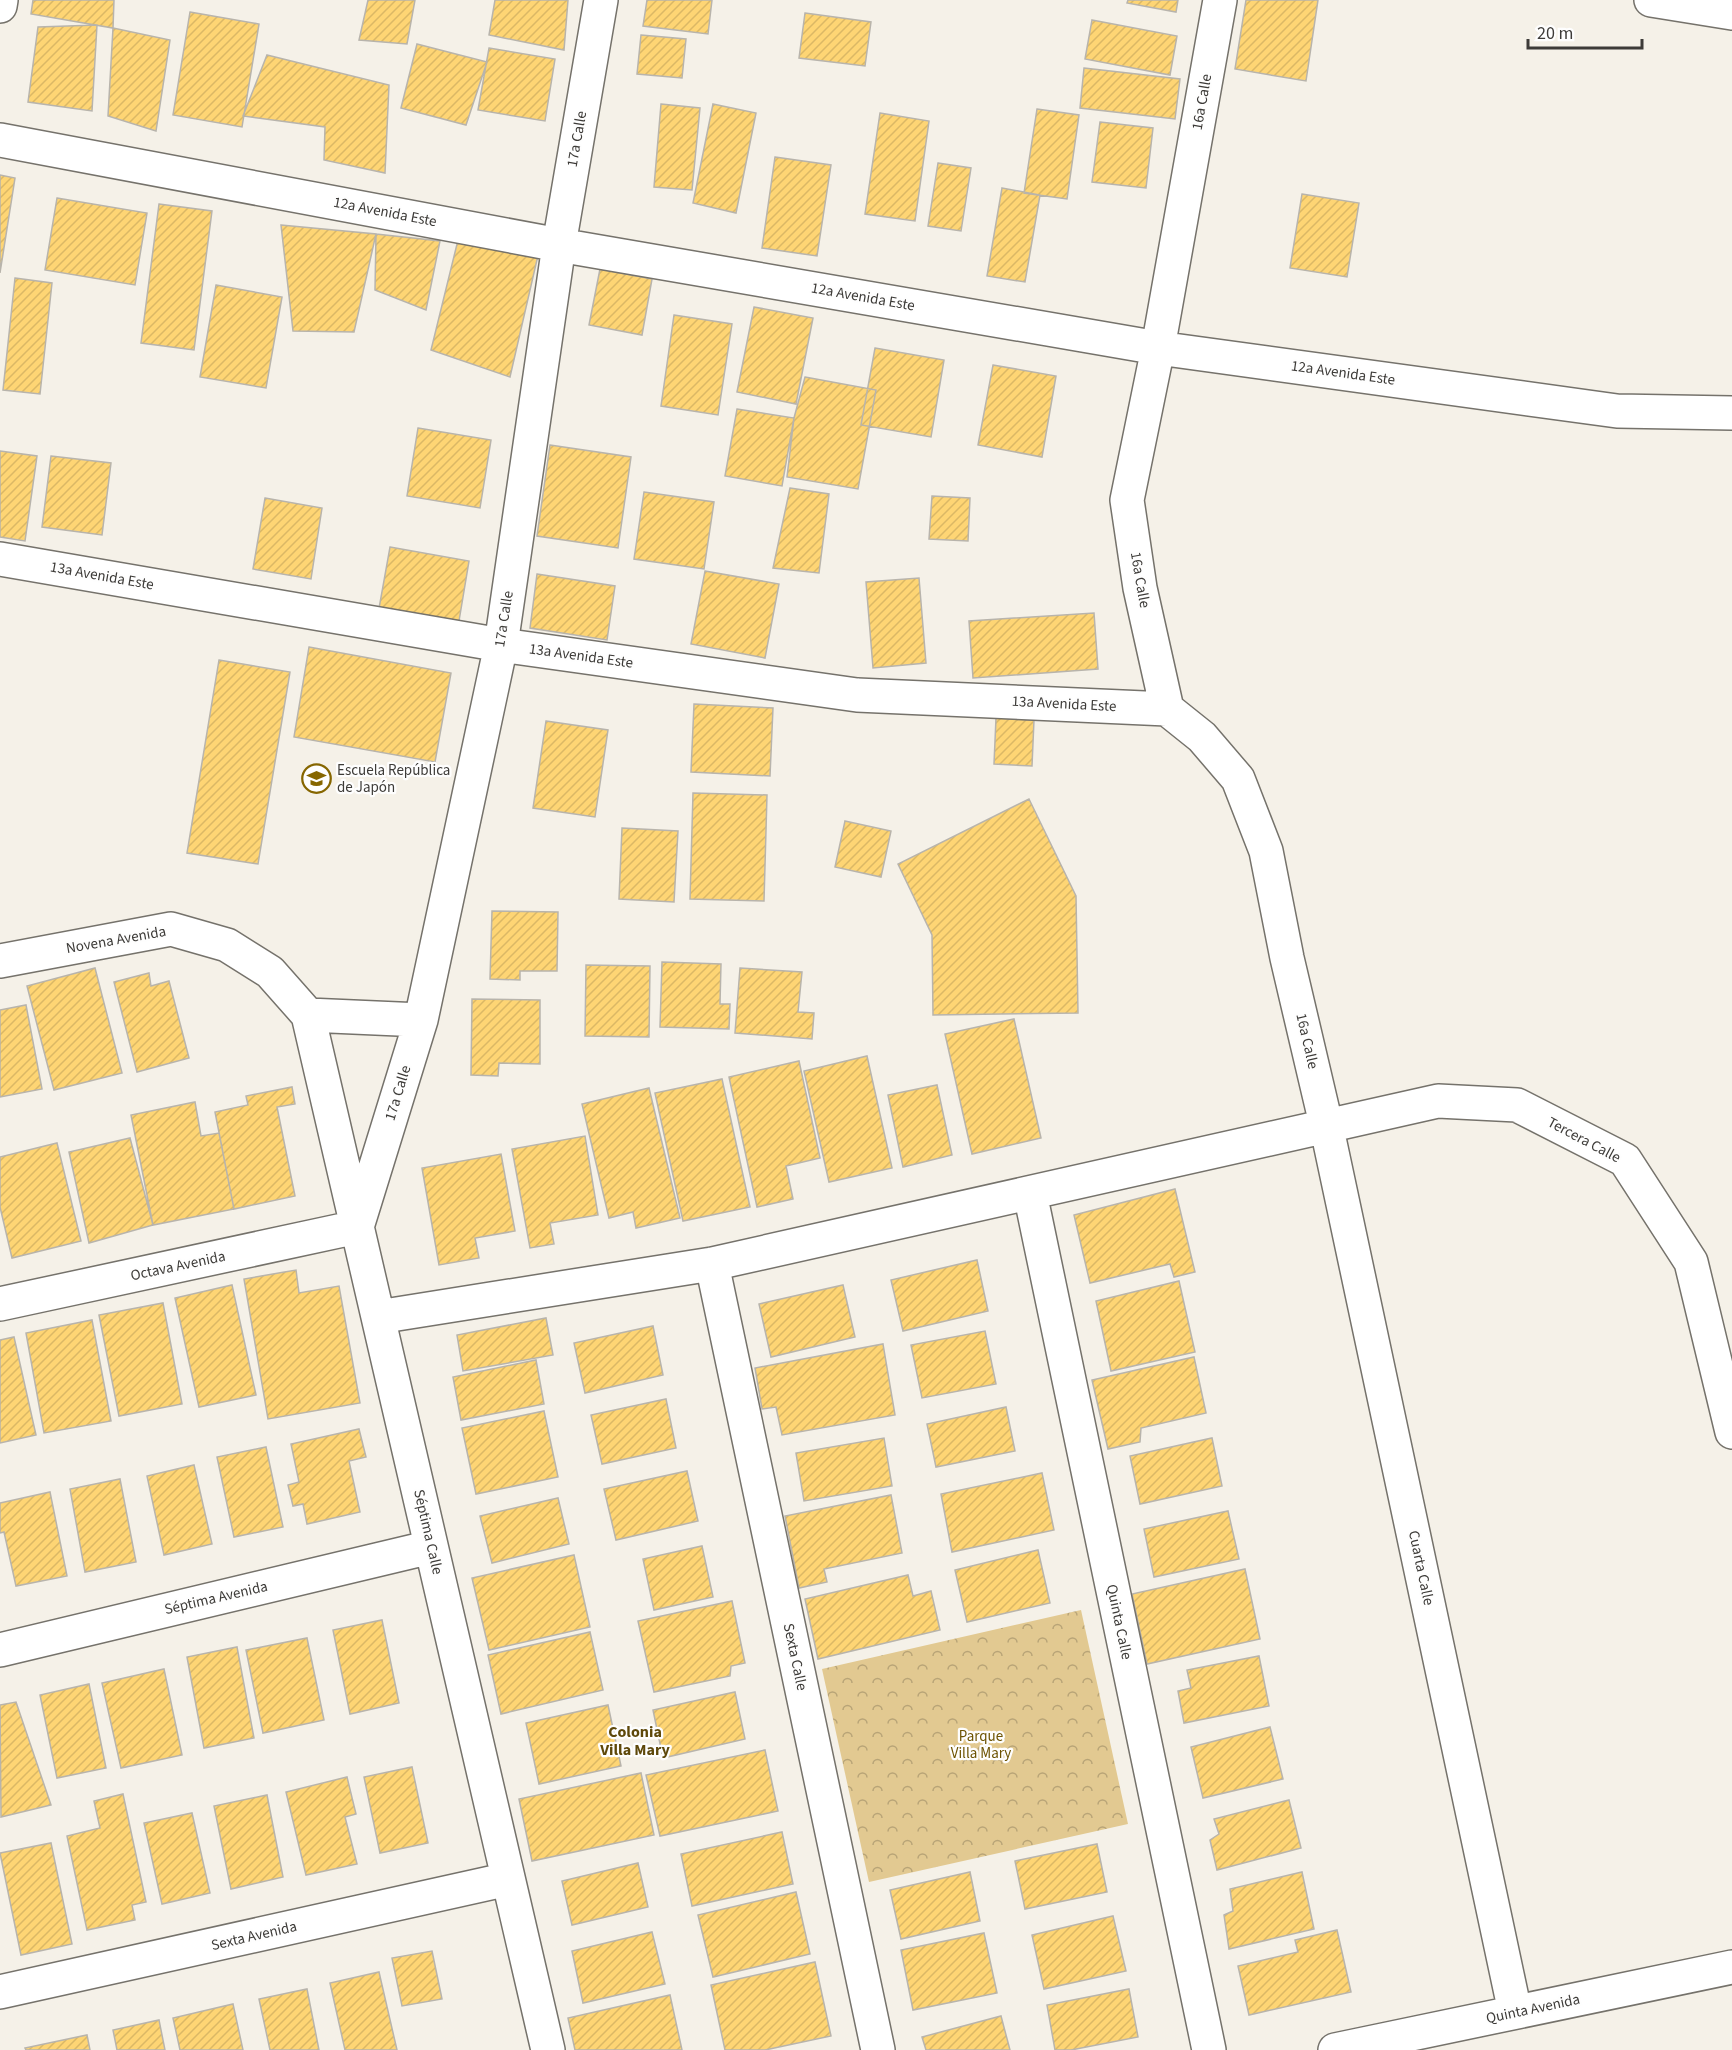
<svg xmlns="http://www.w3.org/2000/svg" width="1732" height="2050" viewBox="0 0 1732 2050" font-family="'Source Sans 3',sans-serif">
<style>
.park{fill:url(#park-crowns)}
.building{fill:url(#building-hatch);stroke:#b8b4ac;stroke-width:1.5}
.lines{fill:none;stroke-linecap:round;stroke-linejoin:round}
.street-casing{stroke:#75726b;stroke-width:36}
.street{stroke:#fff;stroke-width:33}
.labels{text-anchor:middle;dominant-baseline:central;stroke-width:4.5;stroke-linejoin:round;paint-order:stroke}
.street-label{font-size:15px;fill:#3d3b38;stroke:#fefefe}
.poi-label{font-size:15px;fill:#3d3b38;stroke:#fefefe;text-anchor:start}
.park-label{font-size:15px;fill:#6d5302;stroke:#fefefe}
.neighbourhood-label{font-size:16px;font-weight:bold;fill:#5e480a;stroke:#fefefe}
</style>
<defs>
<pattern id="park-crowns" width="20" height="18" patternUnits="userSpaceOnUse" patternTransform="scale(1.5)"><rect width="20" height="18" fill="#e2c991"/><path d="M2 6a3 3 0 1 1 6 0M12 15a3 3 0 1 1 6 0" fill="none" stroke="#b8a477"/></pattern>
<pattern id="building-hatch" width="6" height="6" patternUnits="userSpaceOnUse" patternTransform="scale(1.5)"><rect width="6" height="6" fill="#fed574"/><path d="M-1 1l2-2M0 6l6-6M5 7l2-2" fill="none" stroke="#dbb865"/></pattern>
</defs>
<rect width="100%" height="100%" fill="#f5f1e8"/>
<path class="park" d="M1081 1610 1128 1824 869 1882 822 1669Z"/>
<path class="building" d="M33 0H114L113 28 31 14Z
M368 0H415L407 44 359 40Z
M495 0H568L564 50 489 35Z
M647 0H712L708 34 643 26Z
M1128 0H1178L1176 12 1127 3Z
M1246 0H1318L1306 81 1235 69Z
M190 12 259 24 242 127 173 115Z
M805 13 871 22 865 66 799 58Z
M1092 20 1177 36 1170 75 1085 59Z
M97 25 92 111 28 102 38 27Z
M113 28 170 40 156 131 108 116Z
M641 35 686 39 682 78 637 74Z
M417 44 487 62 466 125 401 108Z
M489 48 555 59 545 121 478 110Z
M267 55 389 85 385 173 324 160 325 127 243 116Z
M1084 68 1180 79 1175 119 1080 108Z
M661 104 700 108 692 190 654 187Z
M713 104 756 113 736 213 693 203Z
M1037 109 1079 115 1067 199 1024 193Z
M880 113 929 121 915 221 865 214Z
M1100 122 1153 128 1146 188 1092 182Z
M775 157 831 165 817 256 762 248Z
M938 163 971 168 961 231 928 226Z
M0 175 15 178 0 273Z
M1002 188 1040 195 1025 282 987 276Z
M1302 194 1359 203 1347 277 1290 268Z
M57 198 147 213 135 285 45 270Z
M159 204 212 211 194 350 141 343Z
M281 225 376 234 354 332 293 331Z
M376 234 440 241 426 310 375 290Z
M458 240 539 251 510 377 431 350Z
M600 269 652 279 642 335 589 325Z
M15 278 52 283 40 394 3 390Z
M216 285 282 297 266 388 200 377Z
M754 307 813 318 796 404 737 392Z
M674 315 732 324 718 415 661 406Z
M875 348 944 360 931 437 861 425Z
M993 365 1056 376 1042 457 978 445Z
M805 377 876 390 858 489 787 477 794 418Z
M737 409 794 418 782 486 725 476Z
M418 428 491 440 480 508 407 496Z
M550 445 631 457 618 548 537 536Z
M0 451 37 456 25 541 0 537Z
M51 456 111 463 102 535 42 527Z
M790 488 829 494 819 573 773 568Z
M644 492 714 502 704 569 634 559Z
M932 496 970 498 968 541 929 539Z
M265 498 322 508 311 579 253 569Z
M390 547 469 561 458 627 378 614Z
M705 571 779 584 765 658 691 644Z
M537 574 615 586 607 640 530 628Z
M919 578 926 663 873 668 866 582Z
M1094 613 1098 669 973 678 969 621Z
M309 647 451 673 435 762 294 737Z
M219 660 290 672 258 864 187 853Z
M694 704 773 708 770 776 691 772Z
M996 718 1034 720 1032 766 994 764Z
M546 721 608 730 595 817 533 808Z
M693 793 767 795 764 901 690 899Z
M1029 799 1076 896 1078 1013 933 1015 932 935 898 864Z
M845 821 891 831 881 877 835 867Z
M622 828 678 831 674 902 619 899Z
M492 911 558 912 557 971H520V980L490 979Z
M662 962 721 964 720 1004H730L729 1029 660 1027Z
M586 965 650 966 649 1037 585 1036Z
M95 968 122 1073 54 1090 27 986Z
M740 968 802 972 798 1012 814 1013 812 1039 735 1033Z
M149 973 151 986 169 981 189 1058 137 1072 114 982Z
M472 999 540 1000V1064L499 1063 498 1076 471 1075Z
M26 1005 42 1089 0 1097V1010Z
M1014 1019 1041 1138 972 1154 945 1034Z
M867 1056 892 1168 829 1182 804 1071Z
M799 1061 820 1158 786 1166 793 1199 757 1207 729 1077Z
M722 1079 750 1207 683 1221 655 1093Z
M937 1085 952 1155 903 1167 888 1095Z
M292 1087 295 1104 277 1107 295 1196 234 1209 215 1112 248 1105 246 1096Z
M649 1088 680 1218 636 1228 633 1212 609 1218 582 1104Z
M195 1102 201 1136 219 1133 234 1209 153 1225 131 1115Z
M585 1136 598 1215 550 1223 554 1244 530 1248 512 1149Z
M130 1138 153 1225 89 1243 69 1152Z
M57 1143 81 1241 12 1258 0 1207V1157Z
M501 1154 515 1231 475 1238 479 1258 439 1265 422 1168Z
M1175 1189 1195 1272 1174 1277 1170 1264 1090 1283 1074 1215Z
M977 1260 988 1311 903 1331 891 1280Z
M296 1270 299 1293 339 1286 360 1403 268 1419 244 1279Z
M1179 1281 1195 1352 1111 1371 1096 1301Z
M232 1285 256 1395 199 1407 175 1298Z
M843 1285 855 1337 771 1357 759 1304Z
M163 1303 182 1404 119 1416 99 1315Z
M546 1318 553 1355 463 1371 457 1335Z
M92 1320 111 1421 44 1433 26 1333Z
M653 1326 663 1375 585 1393 574 1343Z
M985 1331 996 1384 922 1398 911 1345Z
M14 1337 36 1435 0 1443V1340Z
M883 1344 895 1415 782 1435 776 1407 762 1409 755 1368Z
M1194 1357 1206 1413 1141 1428 1140 1442 1108 1449 1092 1380Z
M536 1360 544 1404 461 1420 453 1377Z
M666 1399 676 1448 602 1464 591 1415Z
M1006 1407 1015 1451 936 1467 927 1424Z
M544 1411 558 1477 476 1494 462 1428Z
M359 1429 366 1457 349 1461 360 1512 307 1524 303 1504 293 1506 288 1485 299 1482 291 1444Z
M884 1438 892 1486 804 1501 796 1453Z
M1212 1438 1222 1486 1140 1504 1130 1456Z
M266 1447 283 1527 234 1537 217 1457Z
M194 1465 212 1544 164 1555 147 1476Z
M687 1471 698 1521 616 1540 604 1489Z
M1042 1473 1054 1530 952 1552 941 1494Z
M120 1479 136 1562 85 1572 70 1489Z
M50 1492 67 1576 16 1586 4 1532 0 1533V1503Z
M891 1495 902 1553 824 1569 827 1582 799 1588 785 1516Z
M558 1498 569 1544 492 1563 480 1516Z
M1228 1511 1239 1559 1154 1577 1144 1529Z
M702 1546 713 1597 654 1610 643 1559Z
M1038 1550 1050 1603 967 1622 955 1570Z
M574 1555 590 1627 489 1650 472 1578Z
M1245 1569 1260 1639 1147 1664 1132 1594Z
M908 1575 913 1596 931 1591 940 1630 818 1659 805 1599Z
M732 1601 745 1663 731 1666 730 1676 654 1692 638 1621Z
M382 1620 399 1703 350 1714 333 1630Z
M590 1632 603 1690 501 1714 488 1655Z
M307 1638 324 1720 263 1733 246 1650Z
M237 1647 254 1738 204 1748 187 1657Z
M1259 1656 1269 1706 1184 1723 1178 1691 1191 1688 1187 1670Z
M164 1669 182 1755 121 1768 102 1683Z
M89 1684 106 1768 57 1778 40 1695Z
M735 1692 745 1739 663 1758 653 1710Z
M16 1702 51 1805 1 1817 0 1705Z
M608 1705 621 1766 539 1784 526 1723Z
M1270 1727 1283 1779 1203 1798 1191 1747Z
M765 1750 778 1811 660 1836 646 1775Z
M412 1767 428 1843 380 1853 364 1777Z
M641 1773 654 1835 532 1861 519 1799Z
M347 1777 356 1814 345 1817 357 1864 306 1875 286 1792Z
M123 1794 146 1902 132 1905 135 1920 87 1930 67 1836 100 1828 94 1801Z
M267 1795 283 1877 231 1889 214 1806Z
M1289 1800 1301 1848 1217 1870 1210 1840 1219 1834 1214 1819Z
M192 1813 210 1893 162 1904 144 1823Z
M782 1832 793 1884 692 1906 681 1854Z
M51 1843 72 1944 21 1955 0 1853Z
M1097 1844 1107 1892 1025 1909 1015 1861Z
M638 1863 648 1907 572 1925 562 1881Z
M970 1872 980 1921 901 1939 890 1890Z
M1302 1872 1314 1929 1229 1949 1224 1915 1233 1911 1230 1889Z
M796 1892 810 1954 713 1977 698 1915Z
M1113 1916 1126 1971 1044 1989 1032 1935Z
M1337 1930 1351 1992 1249 2015 1238 1966 1298 1952 1295 1940Z
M652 1932 665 1984 583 2003 572 1951Z
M984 1933 997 1993 913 2010 901 1950Z
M432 1951 442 1999 402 2006 392 1958Z
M815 1962 831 2036 765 2050H725L711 1985Z
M379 1972 397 2050H345L330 1983Z
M307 1989 319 2050H270L259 1999Z
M1129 1989 1138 2037 1071 2050H1055L1047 2005Z
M670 1995 682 2050H575L568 2018Z
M233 2004 243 2050H180L173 2018Z
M1001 2016 1010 2050H926L922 2037Z
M159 2020 165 2050H117L113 2030Z
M87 2035 90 2050H26L25 2048Z"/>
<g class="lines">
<defs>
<path id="street" d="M1220 0 1158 348 1127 500 1140 588 1167 709 1202 737 1238 779 1266 851 1287 958 1326 1124 1515 2012
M1651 0 1732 13
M0 6 1 0
M0 140 559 245 1158 348 1617 411 1732 413
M0 559 501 645 857 695 1167 709
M0 961 171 929 227 945 270 972 308 1015 421 1020
M308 1015 548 2050
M1030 1193 1209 2050
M712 1264 878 2050
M0 1304 357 1227 421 1020 501 645 559 245 601 0
M378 1317 712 1264 1438 1101 1517 1105 1625 1160 1691 1262 1732 1432
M0 1650 431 1547
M0 1992 508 1879
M1335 2050 1732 1967"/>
</defs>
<use href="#street" class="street-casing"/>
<use href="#street" class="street"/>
</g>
<defs>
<symbol id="school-ring" viewBox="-11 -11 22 22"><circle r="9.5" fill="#fefefe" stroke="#866600" stroke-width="1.5"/><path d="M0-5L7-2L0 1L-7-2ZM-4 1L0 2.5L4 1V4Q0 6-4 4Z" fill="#866600"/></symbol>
</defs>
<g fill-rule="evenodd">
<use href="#school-ring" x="300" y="762" width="33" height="33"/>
</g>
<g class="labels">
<g class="street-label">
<text transform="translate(1202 102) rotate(-80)">16a Calle</text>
<text transform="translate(577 139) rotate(-80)">17a Calle</text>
<text transform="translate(385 212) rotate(11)">12a Avenida Este</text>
<text transform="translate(863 297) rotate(10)">12a Avenida Este</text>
<text transform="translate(1343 373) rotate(8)">12a Avenida Este</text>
<text transform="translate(102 576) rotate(10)">13a Avenida Este</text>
<text transform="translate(1140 580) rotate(80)">16a Calle</text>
<text transform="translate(504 619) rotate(-81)">17a Calle</text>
<text transform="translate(581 656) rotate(8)">13a Avenida Este</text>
<text transform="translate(1064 704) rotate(3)">13a Avenida Este</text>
<text transform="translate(116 940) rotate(-10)">Novena Avenida</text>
<text transform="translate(1307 1041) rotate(77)">16a Calle</text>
<text transform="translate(398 1093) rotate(-73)">17a Calle</text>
<text transform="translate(1584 1140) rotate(28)">Tercera Calle</text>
<text transform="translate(178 1266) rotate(-12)">Octava Avenida</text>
<text transform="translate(428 1532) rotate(77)">Séptima Calle</text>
<text transform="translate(1421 1568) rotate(78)">Cuarta Calle</text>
<text transform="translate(216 1598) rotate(-13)">Séptima Avenida</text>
<text transform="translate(1119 1622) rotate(78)">Quinta Calle</text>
<text transform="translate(795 1657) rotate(78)">Sexta Calle</text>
<text transform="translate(254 1936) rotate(-13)">Sexta Avenida</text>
<text transform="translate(1533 2009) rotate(-12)">Quinta Avenida</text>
</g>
<g class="poi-label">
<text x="337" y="770">Escuela República<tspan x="337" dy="17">de Japón</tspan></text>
</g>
<g class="park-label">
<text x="981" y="1736">Parque<tspan x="981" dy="17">Villa Mary</tspan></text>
</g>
<g class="neighbourhood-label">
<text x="635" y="1732">Colonia<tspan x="635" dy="18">Villa Mary</tspan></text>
</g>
</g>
<path d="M1528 39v9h114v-9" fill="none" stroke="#3d3b38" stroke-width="3"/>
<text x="1537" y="39" font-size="18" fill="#3d3b38" stroke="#fefefe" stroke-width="4.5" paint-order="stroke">20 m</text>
</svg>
